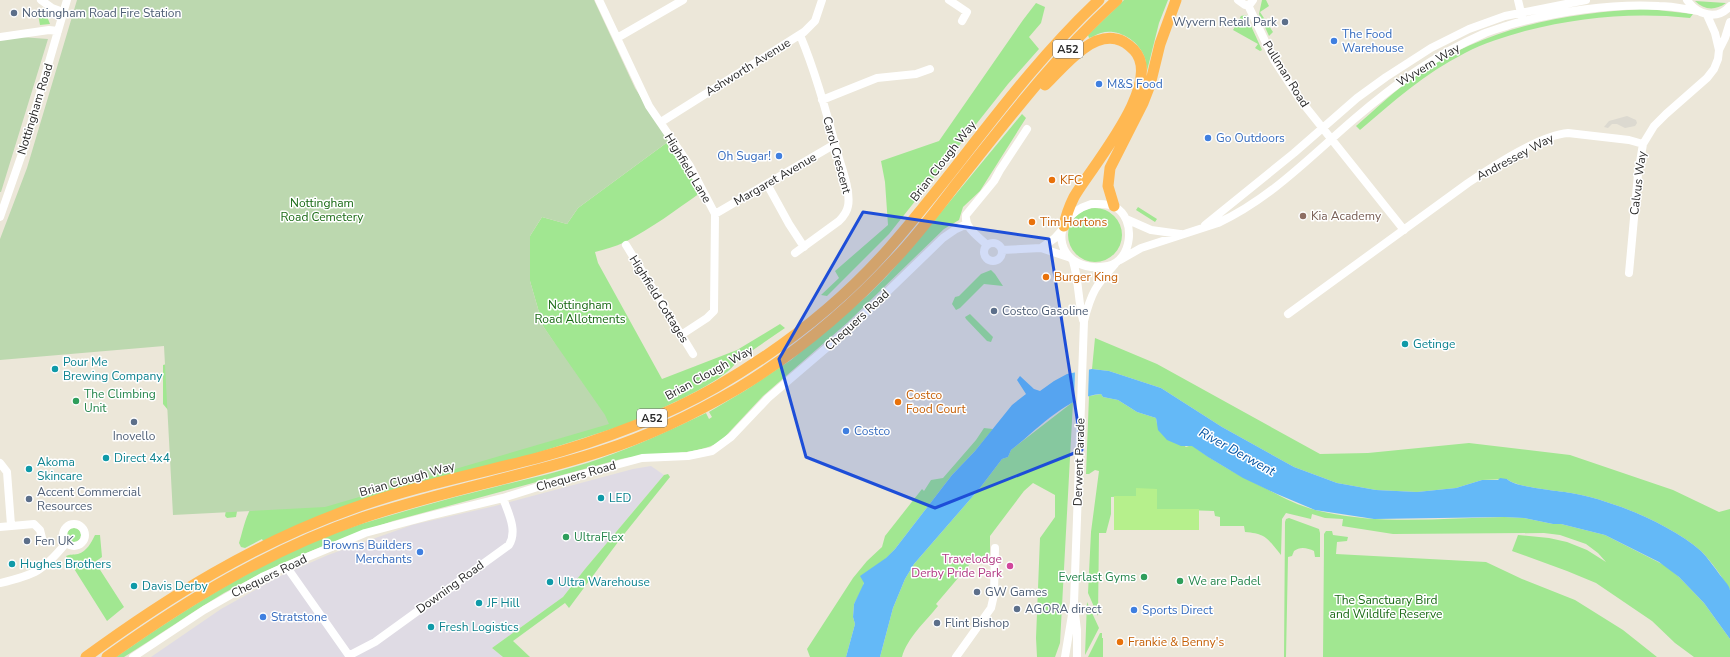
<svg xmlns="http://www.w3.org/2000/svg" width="1730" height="657" viewBox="0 0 1730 657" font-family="'Nunito Sans',sans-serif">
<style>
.industrial{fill:#dfdbe4}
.green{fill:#a1e791}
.cemetery{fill:#bcd8af}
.pitch{fill:#b6f08c}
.plaza{fill:#dcd9d0}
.water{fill:#64b9f7}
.pier{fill:#ece7d9}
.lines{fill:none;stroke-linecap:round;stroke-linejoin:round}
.minor{stroke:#fff;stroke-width:8}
.highway{stroke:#ffb852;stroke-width:11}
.marked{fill:#1d4ed8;fill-opacity:0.2;stroke:#1d4ed8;stroke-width:3;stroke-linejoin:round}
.service-dot{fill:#5c6f8a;stroke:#fff;stroke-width:1.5}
.shop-dot{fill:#3f7fe0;stroke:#fff;stroke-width:1.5}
.food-dot{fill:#e8710a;stroke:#fff;stroke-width:1.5}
.education-dot{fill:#8d6e63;stroke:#fff;stroke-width:1.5}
.culture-dot{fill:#0f9aa8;stroke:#fff;stroke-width:1.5}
.leisure-dot{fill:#2e9e5b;stroke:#fff;stroke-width:1.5}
.hotel-dot{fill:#d1479c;stroke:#fff;stroke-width:1.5}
.labels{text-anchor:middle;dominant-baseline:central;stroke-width:3;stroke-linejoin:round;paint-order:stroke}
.shield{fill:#fff;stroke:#696969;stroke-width:1}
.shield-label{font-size:11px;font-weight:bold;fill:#292929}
.service-label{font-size:12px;fill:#4e5e75;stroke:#fff;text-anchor:start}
.shop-label{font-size:12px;fill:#366cbe;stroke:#fff;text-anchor:start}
.street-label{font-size:12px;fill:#292929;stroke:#fff}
.food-label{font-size:12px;fill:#c56008;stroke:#fff;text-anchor:start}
.park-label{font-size:12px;fill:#196a14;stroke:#fff}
.education-label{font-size:12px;fill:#785e54;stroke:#fff;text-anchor:start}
.culture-label{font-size:12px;fill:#0d838f;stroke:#fff;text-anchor:start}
.leisure-label{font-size:12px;fill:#27864d;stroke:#fff;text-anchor:start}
.hotel-label{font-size:12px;fill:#b23c85;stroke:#fff;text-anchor:end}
.water-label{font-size:13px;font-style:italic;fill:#0453a2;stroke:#fff}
</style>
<rect width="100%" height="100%" fill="#ece7d9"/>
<path class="industrial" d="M651 466 664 475 585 569 563 597 492 648 503 657H151L221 609 280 576 328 555 412 525 495 506 633 469Z"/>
<path class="green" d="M1124 0H1168L1159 23 1147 71C1146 66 1146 60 1144 56 1138 40 1117 28 1101 33 1097 34 1093 37 1089 38L1088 35Z
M1262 0H1266L1269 6 1260 12 1273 32 1269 36 1259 14Z
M1695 1 1726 3C1715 11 1704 10 1695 1Z
M1036 3 1045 7 1041 23 1029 37 1039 49 1008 84 889 234 827 296 821 295 839 278 835 271 888 225 885 182 881 161 939 141 1023 20Z
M44 9 50 24 40 25 38 14 41 10Z
M1648 9 1693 14 1690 18C1634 12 1580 17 1525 31 1505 37 1483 43 1465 53 1425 73 1393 102 1360 130L1356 126C1376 109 1395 90 1417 75 1484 28 1567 12 1648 9Z
M1246 15 1262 50 1260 51 1255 48 1258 44 1233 30 1241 16Z
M1022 114 1026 118 980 191 963 207 959 220 944 229 847 323 763 396 720 442C692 457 653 452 621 459L393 521C334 540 278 563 224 593 190 613 158 636 124 657H116C197 601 282 546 378 519 418 507 458 496 499 486 532 478 567 470 599 459 636 446 671 430 706 413L709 419 712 417 709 412 746 390 791 360 868 295 887 276 914 245Z
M669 141 686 165 700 193C676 210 652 228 625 242 615 247 605 249 595 252L598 263 662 379 737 350 780 324 785 328 737 361C725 383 647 415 621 426L263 541 262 539 245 548 241 547 239 543C243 530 245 518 252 506H238L236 517 227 518 225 516 227 504 173 416 163 404V365L178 361 555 344 543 326 530 281V236L542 217 567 224 578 208Z
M1138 207 1157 219 1155 222 1136 210Z
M1068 235a27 27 0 1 1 54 0a27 27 0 1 1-54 0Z
M991 270 995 274 1003 286 984 284 960 308 956 310 952 304 955 297 959 296 981 274Z
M970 314 993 337 991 342 987 341 966 319 965 317Z
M1095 338 1157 364 1320 454 1368 453 1469 443 1570 455 1673 490 1719 512 1730 509V590C1722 577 1712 562 1701 551 1670 524 1612 500 1571 493 1559 491 1514 487 1507 479L1482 480 1456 488 1417 492 1376 490 1337 483 1294 467 1222 427 1161 388 1109 371 1092 369Z
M1101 394 1103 397 1118 400 1137 412 1156 418 1157 424 1186 447 1192 445C1215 463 1240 476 1265 488 1284 498 1303 508 1324 512 1381 525 1446 518 1504 517L1524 518 1553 524H1561L1605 535 1666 566 1679 577 1704 603 1730 639V657H1694L1675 643 1652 621 1596 583 1567 571 1512 551 1518 535 1549 538 1567 542 1587 550 1606 562 1598 553 1586 544 1560 535 1544 533 1393 534 1342 526 1343 519 1325 518 1312 514 1311 519 1286 513 1282 519 1281 555C1267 538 1267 534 1245 532L1244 526H1220V517L1215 516 1214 511 1157 509V489L1136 496 1111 497V514L1106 533H1099L1098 616 1088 593 1091 532 1099 471 1095 470 1089 474H1086L1089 396Z
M1073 402 1060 643 1055 657H1029H1037L1036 638 1040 538 1055 517V495L1033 483 1024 491 990 536V552L988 558 983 561 970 564 936 604 938 606C926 621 907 638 902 657H880L893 608 905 579 914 564 980 488 1002 459 1008 457 1011 450 1016 446Z
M984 428 993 429 975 451 952 475 895 549 864 582 863 587 854 604 853 617 855 624 846 657H810L807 649 853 578 867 561 882 547 885 536 922 489 924 491 931 480 943 478 976 440Z
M668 474 670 477 621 538 569 608 565 603 513 641 530 657H503L492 648 563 597 585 569 664 475Z
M1289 518 1319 529 1320 533V557H1315L1314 551C1308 548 1300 546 1294 551L1292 556 1288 557 1286 657H1284L1285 522 1286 519Z
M67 535a7 7 0 1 1 14 0a7 7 0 1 1-14 0Z
M1326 531H1332L1333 535 1348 537 1347 541 1337 542 1336 554 1486 562 1522 579 1575 600 1623 630 1657 657H1323L1324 545V534Z
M95 535H100L102 557 95 562 124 607 107 621 66 556C70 554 73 555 78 554 87 551 91 543 95 535Z
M1087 602 1099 628 1085 655Z
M1100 633H1102V638H1103V657H1088Z"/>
<path class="cemetery" d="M77 0H594L635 88 669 141 578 208 567 224 542 217 530 236V281L543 326 605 415 609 424 325 507 173 515 164 346 0 360V239L27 168Z
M21 37 48 39 1 192H0V40Z"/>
<path class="pitch" d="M1136 488 1157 489V509H1199V530H1114V496H1136Z"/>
<path class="plaza" d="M1627 116 1636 120 1637 123 1635 126 1625 128 1617 124H1612L1608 128 1604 127 1609 121Z"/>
<path class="water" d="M1092 369 1109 371 1161 388 1222 427 1294 467 1337 483 1376 490 1417 492 1456 488 1482 480H1498L1500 478 1507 479C1513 487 1559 491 1571 493 1612 500 1670 524 1701 551 1708 558 1714 567 1720 575 1723 579 1729 585 1730 590 1730 599 1730 628 1730 639L1704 603 1679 577 1659 562 1605 535 1561 524H1553L1524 518 1504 517 1374 519 1315 510 1277 494 1243 478 1208 457 1192 446H1181L1167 440 1158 430 1156 418 1137 412 1118 400 1103 397 1101 394C1067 397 1041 426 1016 446L1011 450 1008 457 1002 459 980 488 914 564 905 579 893 608 880 657H846L855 624 853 617 854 604 864 583 860 576 886 558 895 549 952 475 975 451 1012 405 1026 394 1017 380 1020 376 1034 389 1040 391 1054 381 1067 374Z"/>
<path class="pier" d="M1089 368 1088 398 1074 403 1075 370Z"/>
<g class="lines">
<path class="minor" d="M41 0 52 8 63 12
M599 0 649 106 690 166 715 214 714 311 707 318 681 335
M949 0 967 12 962 21
M1238 0 1245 5 1250 4 1253 0
M1518 0 1522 17
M1687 0C1697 15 1717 21 1730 6
M1248 5 1274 60 1301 101 1404 230
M1707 15 1715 33 1719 50
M0 37 49 30 58 31
M617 38 683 0
M822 100 877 78 916 74 930 69
M661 122 804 32 815 21 822 0
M767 184 789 224 804 247
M1091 204C1099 204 1109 203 1115 207 1137 219 1132 261 1108 266 1057 276 1043 219 1091 204Z
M715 214 835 144
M0 217 24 148 67 0
M1126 219 1151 230 1180 234
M1205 225 1294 153 1357 98 1386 77 1431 48 1469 29 1505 16 1586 0
M984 252a9 9 0 1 1 18 0a9 9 0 1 1-18 0Z
M626 245 693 354
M987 245C979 237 964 228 966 215L994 181 1000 170 1027 129
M1041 248 1055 238 1063 229
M1002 250 1041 248 1068 257
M795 253 839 221C843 217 847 212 848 206 851 192 842 168 838 155 827 115 816 73 800 35
M1120 260 1141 248 1218 223C1270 199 1310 157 1353 120 1394 85 1433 56 1483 34 1492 30 1501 28 1509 25 1554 12 1613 3 1659 6 1672 6 1685 9 1698 11
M1073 261C1079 281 1078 301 1083 320
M1629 273 1638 174 1643 144 1654 126 1666 114 1707 78 1714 69 1718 59 1719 50 1725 38 1730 22
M1288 314 1468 183C1492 167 1540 135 1568 133L1629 140 1643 144
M0 463 7 472 11 525
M63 535a11 11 0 1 1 22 0a11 11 0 1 1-22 0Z
M0 527 34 524 40 530 43 542
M286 566 350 657
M0 583C35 575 43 571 66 543
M1075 614 1077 630V657
M350 655 375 642 509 545C518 530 508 513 503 498
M133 657 204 610 262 577 305 558 365 533 429 516 503 498 560 480 642 458 688 456 712 451 731 437 768 398 851 327 943 238 956 229 967 224
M956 657 991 608 994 595 995 548
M1065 657 1074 603 1084 321C1091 293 1096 285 1115 264"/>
<path class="highway" d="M1045 85C1062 69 1089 33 1116 39 1123 40 1129 45 1134 50 1165 83 1091 167 1074 197 1069 207 1066 215 1064 226
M1114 206 1108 186 1110 168 1143 103 1150 85 1160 44 1176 0
M86 657C168 597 255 543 351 509 411 487 475 474 537 458 599 441 660 419 716 387 780 350 841 303 890 247 961 166 1020 74 1099 0
M107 657C187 600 269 550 362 518 441 491 523 477 602 451 649 436 694 414 737 389 795 354 849 309 895 259 916 237 935 212 954 187 1005 123 1056 55 1117 0"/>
</g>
<path class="marked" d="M863 212 1049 239 1082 450 935 508 806 457 779 359Z"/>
<g class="service-dot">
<circle cx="14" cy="13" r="4"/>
<circle cx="1285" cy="22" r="4"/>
<circle cx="994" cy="311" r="4"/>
<circle cx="134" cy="422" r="4"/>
<circle cx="29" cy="499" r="4"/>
<circle cx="27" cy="541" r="4"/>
<circle cx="977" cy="592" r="4"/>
<circle cx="1017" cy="609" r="4"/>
<circle cx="937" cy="623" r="4"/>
</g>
<g class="shop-dot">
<circle cx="1334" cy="41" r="4"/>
<circle cx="1099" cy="84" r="4"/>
<circle cx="1208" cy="138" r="4"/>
<circle cx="779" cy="156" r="4"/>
<circle cx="846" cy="431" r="4"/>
<circle cx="420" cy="552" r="4"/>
<circle cx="1134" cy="610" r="4"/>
<circle cx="263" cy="617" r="4"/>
</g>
<g class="food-dot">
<circle cx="1052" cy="180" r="4"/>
<circle cx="1032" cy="222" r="4"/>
<circle cx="1046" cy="277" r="4"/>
<circle cx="898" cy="402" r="4"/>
<circle cx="1120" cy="642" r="4"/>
</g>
<circle class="education-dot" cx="1303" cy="216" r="4"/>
<g class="culture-dot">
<circle cx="1405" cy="344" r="4"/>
<circle cx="55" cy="369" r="4"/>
<circle cx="106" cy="458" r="4"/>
<circle cx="29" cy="469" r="4"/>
<circle cx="601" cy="498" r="4"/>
<circle cx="12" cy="564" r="4"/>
<circle cx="550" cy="582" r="4"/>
<circle cx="134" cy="586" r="4"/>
<circle cx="479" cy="603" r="4"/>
<circle cx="431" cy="627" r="4"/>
</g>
<g class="leisure-dot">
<circle cx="76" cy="401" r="4"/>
<circle cx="566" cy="537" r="4"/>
<circle cx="1144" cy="577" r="4"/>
<circle cx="1180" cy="581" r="4"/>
</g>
<circle class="hotel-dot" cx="1010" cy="566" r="4"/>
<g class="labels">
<g class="shield">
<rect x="1053" y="40" width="30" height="18" rx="3"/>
<rect x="637" y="409" width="30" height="18" rx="3"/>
</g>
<g class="shield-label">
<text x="1068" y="49">A52</text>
<text x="652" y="418">A52</text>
</g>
<g class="service-label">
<text x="22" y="13">Nottingham Road Fire Station</text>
<text x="1277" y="22" text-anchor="end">Wyvern Retail Park</text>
<text x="1002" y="311">Costco Gasoline</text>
<text x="134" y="436" text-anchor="middle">Inovello</text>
<text x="37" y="492">Accent Commercial<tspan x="37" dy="14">Resources</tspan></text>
<text x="35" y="541">Fen UK</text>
<text x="985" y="592">GW Games</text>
<text x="1025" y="609">AGORA direct</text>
<text x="945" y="623">Flint Bishop</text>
</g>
<g class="shop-label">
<text x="1342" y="34">The Food<tspan x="1342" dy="14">Warehouse</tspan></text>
<text x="1107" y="84">M&amp;S Food</text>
<text x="1216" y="138">Go Outdoors</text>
<text x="771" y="156" text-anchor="end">Oh Sugar!</text>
<text x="854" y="431">Costco</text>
<text x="412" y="545" text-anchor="end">Browns Builders<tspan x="412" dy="14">Merchants</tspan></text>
<text x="1142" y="610">Sports Direct</text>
<text x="271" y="617">Stratstone</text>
</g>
<g class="street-label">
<text transform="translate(1428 65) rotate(-31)">Wyvern Way</text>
<text transform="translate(748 67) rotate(-32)">Ashworth Avenue</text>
<text transform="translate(1286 74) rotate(58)">Pullman Road</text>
<text transform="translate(35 109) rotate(-73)">Nottingham Road</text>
<text transform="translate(837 155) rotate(75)">Carol Crescent</text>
<text transform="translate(1515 157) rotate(-28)">Andressey Way</text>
<text transform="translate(943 161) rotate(-52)">Brian Clough Way</text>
<text transform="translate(688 168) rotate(59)">Highfield Lane</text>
<text transform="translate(775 179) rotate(-30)">Margaret Avenue</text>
<text transform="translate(1638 183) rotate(-83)">Calvus Way</text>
<text transform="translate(659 299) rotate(58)">Highfield Cottages</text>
<text transform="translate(857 320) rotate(-43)">Chequers Road</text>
<text transform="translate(709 373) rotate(-29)">Brian Clough Way</text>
<text transform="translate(1079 462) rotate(-88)">Derwent Parade</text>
<text transform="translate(576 476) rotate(-16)">Chequers Road</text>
<text transform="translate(407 479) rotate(-16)">Brian Clough Way</text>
<text transform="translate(269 576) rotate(-26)">Chequers Road</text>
<text transform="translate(450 587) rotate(-36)">Downing Road</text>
</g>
<g class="food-label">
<text x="1060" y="180">KFC</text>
<text x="1040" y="222">Tim Hortons</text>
<text x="1054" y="277">Burger King</text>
<text x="906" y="395">Costco<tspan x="906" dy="14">Food Court</tspan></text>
<text x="1128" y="642">Frankie &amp; Benny's</text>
</g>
<g class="park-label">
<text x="322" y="203">Nottingham<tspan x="322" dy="14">Road Cemetery</tspan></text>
<text x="580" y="305">Nottingham<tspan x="580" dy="14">Road Allotments</tspan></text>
<text x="1386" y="600">The Sanctuary Bird<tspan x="1386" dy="14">and Wildlife Reserve</tspan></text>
</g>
<g class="education-label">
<text x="1311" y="216">Kia Academy</text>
</g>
<g class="culture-label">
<text x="1413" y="344">Getinge</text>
<text x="63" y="362">Pour Me<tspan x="63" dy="14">Brewing Company</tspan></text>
<text x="114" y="458">Direct 4x4</text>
<text x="37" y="462">Akoma<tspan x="37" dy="14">Skincare</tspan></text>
<text x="609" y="498">LED</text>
<text x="20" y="564">Hughes Brothers</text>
<text x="558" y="582">Ultra Warehouse</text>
<text x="142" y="586">Davis Derby</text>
<text x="487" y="603">JF Hill</text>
<text x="439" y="627">Fresh Logistics</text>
</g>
<g class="leisure-label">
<text x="84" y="394">The Climbing<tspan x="84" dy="14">Unit</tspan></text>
<text x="574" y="537">UltraFlex</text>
<text x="1136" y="577" text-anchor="end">Everlast Gyms</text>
<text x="1188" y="581">We are Padel</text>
</g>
<g class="hotel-label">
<text x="1002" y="559">Travelodge<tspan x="1002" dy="14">Derby Pride Park</tspan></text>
</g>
<g class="water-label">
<text transform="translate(1237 452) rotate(29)">River Derwent</text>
</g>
</g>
</svg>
